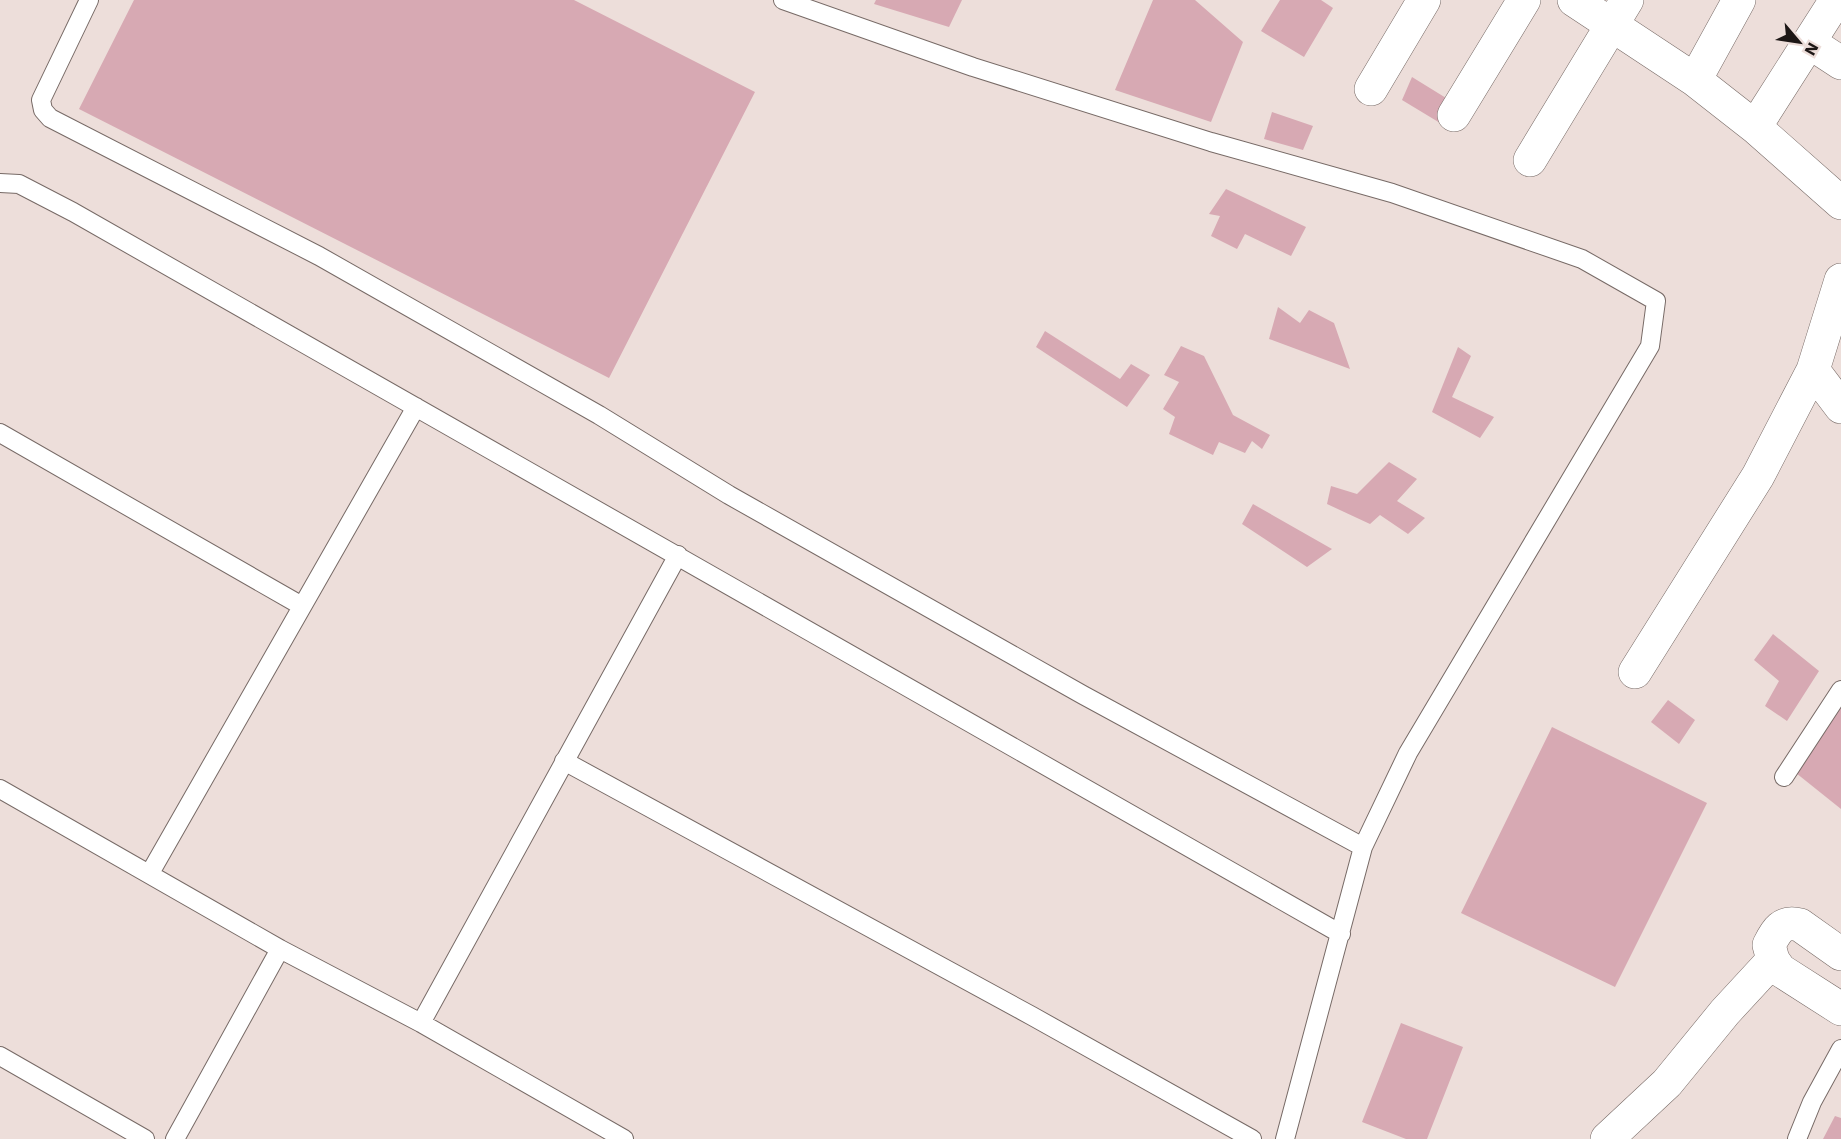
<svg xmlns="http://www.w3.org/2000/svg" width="1841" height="1139" viewBox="0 0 1841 1139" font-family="'Work Sans',sans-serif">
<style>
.building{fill:#d7a9b3}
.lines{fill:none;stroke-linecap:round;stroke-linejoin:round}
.service-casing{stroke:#776a66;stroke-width:20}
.minor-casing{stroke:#776a66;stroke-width:34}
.service{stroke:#fff;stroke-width:18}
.minor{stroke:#fff;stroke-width:33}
</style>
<rect width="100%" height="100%" fill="#eddeda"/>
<path class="building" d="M134 0H574L755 92 609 378 79 109Z
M876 0H962L949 27 874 4Z
M1153 0H1195L1243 42 1211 122 1115 90Z
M1280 0H1321L1333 8 1304 57 1261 31Z
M1412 77 1459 106 1445 126 1402 100Z
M1272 112 1313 126 1303 150 1264 139Z
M1226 189 1306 227 1291 256 1245 234 1237 249 1211 236 1220 216 1209 214Z
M1278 307 1300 323 1309 310 1334 323 1350 369 1269 339Z
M1045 331 1120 379 1131 364 1150 375 1127 407 1036 347Z
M1181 346 1204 356 1233 415 1270 435 1262 449 1252 441 1245 453 1219 442 1213 455 1169 434 1175 417 1163 409 1179 382 1164 375Z
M1458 347 1471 356 1452 397 1494 417 1480 438 1432 412Z
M1389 462 1417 479 1397 501 1425 518 1408 534 1380 515 1370 524 1327 504 1331 486 1357 494Z
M1253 504 1332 549 1307 567 1242 524Z
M1773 634 1819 671 1787 721 1765 706 1779 681 1754 660Z
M1668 700 1695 720 1679 744 1651 722Z
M1841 701V809L1796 773Z
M1552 727 1707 803 1615 987 1461 913Z
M1401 1023 1463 1047 1427 1139H1406L1362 1122Z
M1835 1116 1841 1118V1139H1823Z"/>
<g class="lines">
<defs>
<path id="service" d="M89 0 41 100 43 110 50 118 319 256 599 415 729 495 1083 695 1363 847
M783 0 973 67 1211 142 1392 193 1582 259 1656 301 1650 346 1408 753 1363 847 1285 1139
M0 183 19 184 73 212 1341 934
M0 433 302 606
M564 761 1032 1016 1252 1139
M1784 777 1841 690
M0 789 280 949 421 1023 624 1139
M150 873 416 407
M421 1023 678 555
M0 1056 145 1139
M175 1139 280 949
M1797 1139 1812 1102 1841 1049"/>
<path id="minor" d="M1574 0 1695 80 1755 127 1841 203
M1809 42 1841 63
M1695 80 1739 0
M1371 89 1424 0
M1454 115 1524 0
M1755 127 1836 0
M1530 160 1627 0
M1813 370 1841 407
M1635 672 1758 476 1813 370 1841 280
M1841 954 1800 925C1782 920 1776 931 1769 945L1773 960 1780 970 1841 1009
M1607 1139 1667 1083 1725 1012 1773 960"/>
</defs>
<use href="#service" class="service-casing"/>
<use href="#minor" class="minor-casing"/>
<use href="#service" class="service"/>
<use href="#minor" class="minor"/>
</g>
<g transform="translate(1799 42) rotate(119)" stroke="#eddeda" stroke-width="4.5" paint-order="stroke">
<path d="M0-4.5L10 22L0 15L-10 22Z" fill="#1d1716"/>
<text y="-9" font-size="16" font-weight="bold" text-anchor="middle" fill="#1d1716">N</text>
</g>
</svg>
